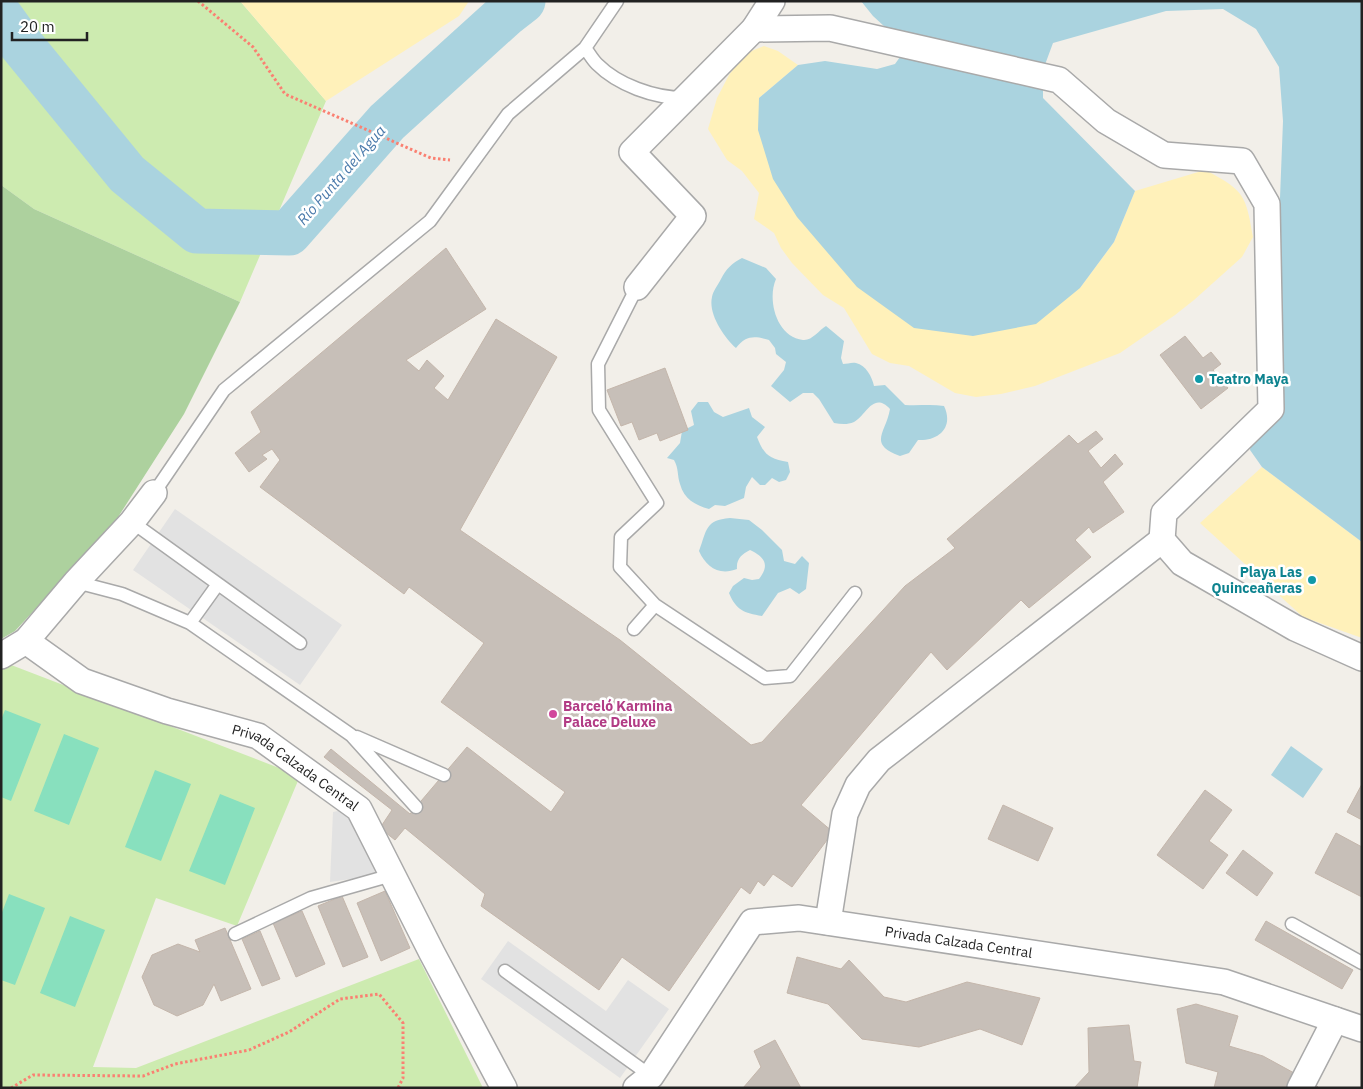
<svg xmlns="http://www.w3.org/2000/svg" width="1363" height="1089" viewBox="0 0 1363 1089" font-family="'IBM Plex Sans',sans-serif">
<style>
.grass{fill:#cdebb0}
.forest{fill:#add19e}
.sand{fill:#fff1ba}
.pitch{fill:#88e0be}
.parking{fill:#e2e2e2}
.water{fill:#aad3df}
.lines{fill:none;stroke-linecap:round;stroke-linejoin:round}
.river{stroke:#aad3df;stroke-width:45}
.building{fill:#c7bfb8;stroke:#c4b6ab}
.lane-casing{stroke:#a9a9a9;stroke-width:15}
.street-casing{stroke:#a9a9a9;stroke-width:28}
.path{stroke:#fa8072;stroke-width:3;stroke-dasharray:2.5 2.5;stroke-linecap:butt}
.lane{stroke:#fff;stroke-width:12}
.street{stroke:#fff;stroke-width:25}
.culture-dot{fill:#0f9aa8;stroke:#fff;stroke-width:2}
.hotel-dot{fill:#d1479c;stroke:#fff;stroke-width:2}
.labels{text-anchor:middle;dominant-baseline:central;stroke-width:5;stroke-linejoin:round;paint-order:stroke}
.culture-label{font-size:14px;font-weight:bold;fill:#0d838f;stroke:#fff;text-anchor:start}
.hotel-label{font-size:14px;font-weight:bold;fill:#b23c85;stroke:#fff;text-anchor:start}
.street-label{font-size:14px;fill:#222;stroke:#fff}
.water-label{font-size:15px;font-style:italic;fill:#4a7aab;stroke:#fff}
</style>
<rect width="100%" height="100%" fill="#f2efe9"/>
<path class="grass" d="M1 1H240L326 101 240 302 34 209 1 185Z
M6 663 300 776 237 926 156 898 93 1067 136 1068 419 959 483 1088H1V666Z"/>
<path class="forest" d="M1 185 34 209 240 302 184 414 113 525 15 631 1 639Z"/>
<path class="sand" d="M240 1H469L459 16 326 101Z
M764 46 778 51 798 65 759 98 1080 288 1114 242 1135 191 1205 170C1244 190 1246 195 1253 237L1242 257 1194 300 1175 315 1120 353 1035 386 1001 394 976 397 955 393 909 366 890 363 872 354 844 308 823 295 792 263 781 248 774 233 754 219 759 193 742 171 727 160 708 129 717 98 729 75 744 54Z
M1262 467 1362 542V638L1303 617 1200 523Z"/>
<path class="pitch" d="M5 710 41 724 11 801 1 797V720Z
M64 734 99 748 69 825 34 811Z
M155 770 191 784 161 861 125 847Z
M220 794 255 808 225 885 189 871Z
M9 894 45 908 15 985 1 980V915Z
M70 916 105 930 75 1007 40 993Z"/>
<path class="parking" d="M175 509 342 625 300 685 133 570Z
M347 809 379 875 330 882 333 812Z
M508 941 606 1011 628 980 669 1009 620 1078 481 979Z"/>
<path class="water" d="M861 1H1362V542L1262 467 1250 450 1277 275 1283 121 1279 67 1256 29 1223 9 1166 11 1053 43 1043 70V98L1135 191 1114 242 1080 288 1036 324 973 336 914 328 857 287 797 217 773 179 758 130 759 98 798 65 825 61 877 69 895 64 900 57 902 49 897 38 873 16Z
M742 258 766 268 776 279C767 299 776 337 803 340 812 341 819 330 826 326L844 341 841 358 843 364C847 364 852 362 856 363 866 365 872 377 874 386L885 385 905 405C918 406 931 404 944 406 954 427 939 441 918 440L909 453 900 456C867 444 886 433 890 409 873 391 866 416 854 422 847 425 841 424 834 423L819 399 813 393H803L790 402 771 386 784 370 786 362 776 354 775 348 769 340C755 336 746 335 736 348 724 337 708 314 712 297 713 291 718 285 721 279 726 269 732 263 742 258Z
M698 402H708L714 412 723 417 749 408 752 417 765 427 757 437C764 455 769 459 788 462L790 472 786 480 779 482 772 478 765 485H760L752 477 746 487 744 498 725 506 715 505 709 509C695 505 684 499 680 484 677 475 679 469 674 460L667 458 680 443 682 431 694 425 691 411Z
M730 518 749 520 762 530 782 550 784 561 795 564 802 556 809 563 806 589 799 594 790 588 778 593 762 616C744 613 736 610 729 593L733 586 744 578 752 580 759 579C770 565 765 557 750 550 742 554 736 559 737 569 719 576 706 567 699 551 707 530 705 520 730 518Z
M1291 746 1323 769 1303 798 1271 775Z"/>
<g class="lines">
<path class="river" d="M1 17 19 42 127 174 197 231 289 233 387 122 505 15 523 1"/>
</g>
<path class="building" d="M446 248 486 309 406 360 419 371 427 360 444 376 434 388 448 400 496 319 557 357 460 530 620 640 751 745 762 742 905 586 955 548 947 539 1069 435 1078 444 1096 431 1103 439 1088 451 1101 468 1115 454 1123 464 1103 482 1124 512 1093 533 1089 527 1075 540 1091 557 1029 608 1021 600 947 670 931 652 801 805 833 832 792 887 773 874 764 886 758 881 750 894 741 887 669 991 622 957 599 990 481 906 485 894 405 828 395 840 380 828 392 810 324 757 331 749 410 814 467 747 551 812 565 792 441 702 484 643 409 587 404 594 260 487 280 460 272 449 262 455 267 459 249 472 235 453 261 432 251 412Z
M1185 336 1203 358 1211 352 1221 364 1213 370 1228 388 1201 409 1160 355Z
M665 368 688 430 660 441 657 433 639 440 632 422 621 426 607 390Z
M1362 784V820L1347 812Z
M1205 790 1232 810 1209 841 1228 855 1203 889 1157 855Z
M1003 805 1053 828 1038 861 988 839Z
M1336 833 1362 847V897L1315 873Z
M1243 850 1273 873 1257 896 1226 873Z
M385 891 410 948 381 961 357 903Z
M342 896 368 957 343 967 318 906Z
M302 911 325 964 296 977 273 923Z
M1266 921 1353 970 1342 989 1255 940Z
M225 928 251 989 221 1001 214 984 203 1005 177 1016 154 1005 142 977 152 955 178 944 200 952 195 940Z
M260 931 280 979 262 986 242 939Z
M797 957 841 969 849 960 884 997 906 1002 967 982 1040 998 1022 1045 980 1029 919 1047 862 1039 828 1004 787 993Z
M1196 1004 1238 1016 1229 1046 1263 1056 1316 1085 1319 1088H1214L1218 1072 1186 1063 1177 1009Z
M1129 1025 1134 1061 1141 1062 1137 1088H1074L1089 1072 1088 1028Z
M775 1040 801 1088H743L761 1067 754 1051Z"/>
<g class="lines">
<defs>
<path id="lane" d="M585 48C589 53 592 59 597 64 618 85 654 98 684 98
M637 287 598 364 599 410 657 503 621 537 620 567 655 605
M154 493 224 390 430 221 508 114 585 48 617 1
M132 522 300 643
M76 582 122 594 190 623 351 735 416 807
M190 623 218 584
M634 629 655 605 765 678 790 676 855 593
M357 737 444 775
M1292 924 1362 963
M235 934 311 898 392 875
M505 971 651 1076"/>
<g id="street">
<path d="M754 29 830 28 1059 80 1106 121 1164 155 1242 161 1267 204 1271 409 1164 513 1162 540 1182 563 1295 628 1362 658"/>
<path d="M637 287 693 216 632 152 754 29 772 1"/>
<path id="s1" d="M26 641 82 681 167 711 258 736 359 809 432 953 504 1088"/>
<path d="M1 656 26 641 76 582 132 522 154 493"/>
<path d="M828 922 845 814 858 785 879 760 1162 540"/>
<path id="s2" d="M636 1088 651 1076 752 922 799 918 1224 982 1362 1029"/>
<path d="M1300 1088 1335 1020"/>
</g>
</defs>
<use href="#lane" class="lane-casing"/>
<use href="#street" class="street-casing"/>
<path class="path" d="M198 1 253 47 285 94 431 158 450 160
M11 1088 33 1075 143 1076 175 1064 249 1050 289 1032 340 999 379 994 403 1023V1078L398 1088"/>
<use href="#lane" class="lane"/>
<use href="#street" class="street"/>
</g>
<g class="culture-dot">
<circle cx="1199" cy="379" r="5"/>
<circle cx="1312" cy="580" r="5"/>
</g>
<circle class="hotel-dot" cx="553" cy="714" r="5"/>
<g class="labels">
<g class="culture-label">
<text x="1209" y="379">Teatro Maya</text>
<text x="1302" y="572" text-anchor="end">Playa Las<tspan x="1302" dy="16">Quinceañeras</tspan></text>
</g>
<g class="hotel-label">
<text x="563" y="706">Barceló Karmina<tspan x="563" dy="16">Palace Deluxe</tspan></text>
</g>
<g class="street-label">
<text stroke="none"><textPath href="#s1" startOffset="301">Privada Calzada Central</textPath></text>
<text stroke="none"><textPath href="#s2" startOffset="412">Privada Calzada Central</textPath></text>
</g>
<g class="water-label">
<text transform="translate(341 175) rotate(-49)">Río Punta del Agua</text>
</g>
</g>
<rect width="1363" height="1089" fill="none" stroke="#222222" stroke-width="5"/>
<path d="M12 32v8h75v-8" fill="none" stroke="#222222" stroke-width="2.5"/>
<text x="20" y="32" font-size="15" fill="#222222" stroke="#ffffff" stroke-width="4" paint-order="stroke">20 m</text>
</svg>
